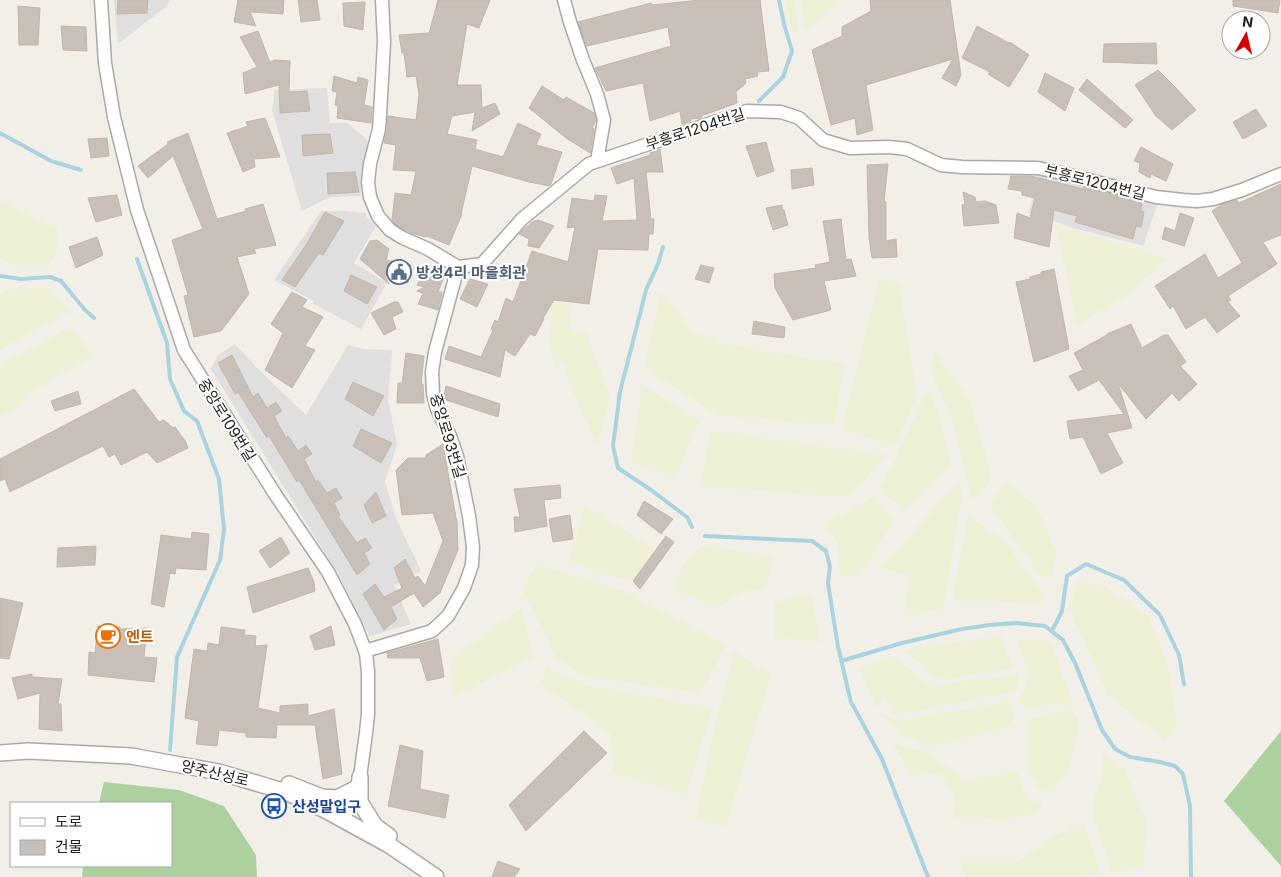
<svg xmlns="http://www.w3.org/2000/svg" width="1281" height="877" viewBox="0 0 1281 877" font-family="Inter,'Noto Sans KR',sans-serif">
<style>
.residential{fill:#e0dfdf}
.farmland{fill:#eef0d5}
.forest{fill:#add19e}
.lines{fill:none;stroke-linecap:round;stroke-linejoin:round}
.stream{stroke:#aad3df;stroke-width:4}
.building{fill:#c7bfb8;stroke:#c4b6ab}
.minor-casing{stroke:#a9a9a9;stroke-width:15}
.tertiary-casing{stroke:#a9a9a9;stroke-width:18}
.minor{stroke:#fff;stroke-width:12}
.tertiary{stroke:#fff;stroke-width:15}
.labels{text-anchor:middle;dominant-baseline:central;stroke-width:4;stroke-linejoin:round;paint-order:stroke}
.street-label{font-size:15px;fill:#222;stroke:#fff}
.service-label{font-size:15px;font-weight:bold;fill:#4e5e75;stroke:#fff;text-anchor:start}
.food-label{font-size:15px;font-weight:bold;fill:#c56008;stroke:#fff;text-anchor:start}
.transit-label{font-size:15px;font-weight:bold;fill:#164399;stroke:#fff;text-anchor:start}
</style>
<rect width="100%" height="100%" fill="#f2efe9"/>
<path class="residential" d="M114 0H170L167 6 118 44Z
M327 88 330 123H347L368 140 361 196 330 197 302 211 272 110 275 90Z
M1038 172 1158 203 1143 246 1077 229 1029 213Z
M321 211H345L365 213 369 220 377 225 354 263 387 283 361 329 312 303 314 301 274 280Z
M235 344 261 372 306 415 348 345 363 349 392 350 388 399 397 444 385 482 396 518 421 571 394 585 411 624 370 636 338 574 211 369 217 356Z"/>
<path class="farmland" d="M786 0H795L798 32H792Z
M802 0H842L804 31Z
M0 198 18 209 57 227V251L49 266H12L0 258Z
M1055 225 1107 240 1167 259 1124 297 1078 325Z
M879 278 899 284 917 396 895 446 842 429Z
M46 287 70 312 0 350V294L5 290Z
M661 292 693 332 722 344 845 364 834 425 717 415 644 368Z
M552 301 572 305 570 332H586L610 397 597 447 568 380 563 364 554 365 550 342Z
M70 327 94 356 52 378 0 419V365Z
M933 350 969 399 990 470 991 482 972 500 954 426 932 373Z
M642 385 699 420 676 477 631 463Z
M933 395 952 467 903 510 878 488 894 462 924 396Z
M710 430 885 455V456L851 497 700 487Z
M959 483 962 497 943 609 904 616 909 576 879 567Z
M1007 483 1037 507 1057 554 1052 576 1042 578 989 504Z
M874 496 893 522 861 574 840 578 838 542 824 525Z
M585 505 659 552 629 582 568 561Z
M968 515 1005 542 1030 577 1045 594 1039 604 952 601Z
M707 544 773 558 766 587 740 593 719 607 672 589 688 556Z
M536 565 623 590 726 645 700 693 587 677 557 659 523 590Z
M1078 580 1107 587 1149 617 1168 665 1177 724 1165 741 1107 694 1069 607Z
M811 593 820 642 775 638V602Z
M521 608 534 658 452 697 451 659Z
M1001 636 1013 668 939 680 904 650Z
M1016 638 1051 642 1073 702 1027 709 1019 703 1029 673Z
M734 651 771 675 726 826 696 819 714 728Z
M895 657 931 686 1019 674 1016 691 896 715 884 699 876 707 860 668Z
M547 668 587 685 713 709 686 795 614 773 610 733 540 684Z
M1009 701 1015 716 1007 728 930 747 897 732 877 712 899 721Z
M1073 709 1080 723 1067 774 1054 789 1042 792 1028 773V719Z
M893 744 929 752 964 781 1017 771 1026 797 1043 804 1038 812 1003 820 954 817 955 796 941 775 923 772 910 775Z
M1103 754 1124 768 1147 821 1143 866 1112 873 1093 815 1094 798 1103 776Z
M1083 823 1101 873 1074 877H966L959 862H1017L1054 836Z"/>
<path class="forest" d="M1281 731V866L1224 801Z
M104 782 179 790 224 806 256 855 257 877H82L83 866H171V803H99Z"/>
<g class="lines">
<path class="stream" d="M759 101 783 77 792 51 784 24 779 0
M0 133 51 161 81 170
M663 247 658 264 646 290 620 392 613 446 618 468 651 490 687 517 692 527
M137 259 167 343 170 379 184 411 197 421 219 479 224 529 220 560 177 657 170 750
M0 276 21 279 50 277 61 281 85 310 94 318
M705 536 812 541 826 551 830 567 828 583 838 647 851 702 882 759 928 877
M1052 631 1062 611 1067 576 1086 564 1124 580 1160 615 1179 655 1184 684
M841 661 902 643 962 629 989 625 1016 623 1045 626 1063 640 1075 663 1102 730 1115 749 1130 757 1160 762 1175 766 1183 774 1190 806 1191 877"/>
</g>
<path class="building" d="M118 0H148L147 13 117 14Z
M238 0H284L283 14 250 12 256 26 234 22Z
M298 0H317L320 20 301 22Z
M438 0H490L479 28 467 24 457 85H481L482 108 495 103 500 114 472 131 475 112 452 116 447 134 477 140 475 149 503 157 518 123 541 134 536 145 562 152 551 184 549 186 529 182 472 166 461 214H462L449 245 427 236 426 237 411 233 395 224 392 220 395 193 411 195 416 171 393 170 396 145 384 143 387 130 388 116 416 120 419 95 416 76 407 77 404 53H402L399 35 429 33Z
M700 0H760L769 71 757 72 758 76 745 79 746 83 736 92 737 103 718 110 701 116 702 118 691 119V121L682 124 680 111 650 121 643 83 606 91 595 68 671 46 668 27 587 46 578 22 651 3 652 5Z
M870 0H950L961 75 956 86 942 78 953 59 866 85 873 130 857 135 855 118 831 125 812 50 842 36V27L871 11Z
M1233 0H1280L1278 13 1233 6Z
M365 2 363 30 344 26 343 3Z
M18 6 40 8 38 45H19Z
M61 26 86 27 87 51 63 50Z
M977 26 1009 43 1010 42 1029 55 1009 87 988 74 990 72 962 58Z
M258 31 269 60 270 62 275 60 290 61 289 92 307 91 310 111 280 113 279 85 245 94 243 73 257 67 240 37Z
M1156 43 1157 64 1103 62 1104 44Z
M1158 70 1176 88 1196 110 1172 130 1156 116 1135 85Z
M1045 73 1074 88 1065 111 1038 92Z
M334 76 357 83 358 77 368 80 364 105 372 107 371 123 337 118 338 106 335 105 337 92 332 91Z
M1087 79 1133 120 1125 128 1079 90Z
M542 86 564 100 566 97 594 113 596 120 592 128 594 129 590 153 566 138 529 108Z
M1256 109 1267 126 1243 139 1233 122Z
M265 118 280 157 254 159 255 167 243 172 227 133 248 126 246 122Z
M188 133 217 219 246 211 245 209 263 204 276 245 254 249 256 253 237 257 249 294 221 331 194 337 184 296 188 295 172 240 203 229 173 156 148 178 138 166 168 144 167 142Z
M330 134 333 153 303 156 302 135Z
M107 138 109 156 91 158 88 139Z
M766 142 774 171 757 177 746 146Z
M1141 147 1173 164 1166 181 1151 174 1150 178 1139 172 1140 163 1134 161Z
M660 149 663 172H646L651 219H654L653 234H649L648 250 598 249 589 304 554 300 543 318 544 319 535 336 530 334 515 356 505 350 500 377 445 359 449 346 481 357 493 330 491 329 495 320 498 322 506 298 513 302 532 251 568 262 575 227 567 228 572 198 594 201 595 195 607 196 602 221 637 220 634 178 617 184 611 168 650 155V153Z
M888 164 884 202H886V241L896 239 897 257 872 258 869 238 867 165Z
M812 168 814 185 792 189 791 170Z
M355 172 359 192 328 194 327 173Z
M1011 176H1031L1083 189 1084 187 1142 202 1141 210 1144 212 1141 227 1136 226 1133 239 1075 222 1077 216 1054 210 1049 247 1014 238 1017 213 1030 218 1035 198 1022 195V191L1008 189Z
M1281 184V235L1263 242 1277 264 1228 296 1231 300 1228 302 1240 316 1217 333 1205 317 1186 329 1173 306 1170 309 1155 286 1205 254 1218 278 1242 263 1212 211 1221 205 1237 200 1239 203Z
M963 192 975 197 976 202 985 201 996 205 999 223 964 226 962 205 965 204Z
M117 195 122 215 96 222 88 198Z
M782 205V210H784L788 225 773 230 766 208Z
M325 212 344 221 323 255 319 253 295 287 282 280 306 245Z
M1180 213 1194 218 1184 246 1162 239 1165 227 1175 231Z
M841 219 846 260 851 259 856 276 824 281 831 310 793 320 775 288 774 274 816 268 815 265 830 262 823 221Z
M538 220 554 226 539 248 528 246 529 239 519 234 532 222Z
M97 237 103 255 76 268 69 247Z
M377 240 389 249 386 260 411 265 408 283 399 281 384 274 389 284 360 259 370 241Z
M701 265 714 268 709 283 695 279Z
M427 268 442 278 444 277 438 292H442L438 310 418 304 423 293 417 291 425 287 417 285Z
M1054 269 1069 349 1034 362 1016 282 1030 279V277L1041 274V272Z
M351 275 377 287 367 304 344 291Z
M470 279 488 284 477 307 460 299Z
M292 292 307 300 302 307 323 317 305 346 315 350 292 388 265 370 283 333 271 324Z
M394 302H398L403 312 392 317 396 329 384 335 371 313Z
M754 321 785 327 784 338 752 334Z
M1131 324 1142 348 1164 335H1168L1186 362 1180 366 1197 384 1179 401 1172 393 1146 419 1118 383 1132 428 1107 433 1123 463 1101 474 1083 437 1070 439 1067 421 1124 414 1099 380 1078 391 1069 376 1083 370 1074 353 1107 335V334Z
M406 353 424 356 421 384H423L424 403H397L398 383H402Z
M232 355 253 397 258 393 267 408 276 402 282 411 274 416 286 438 288 436 298 451 306 445 312 454 304 459 316 482 318 480 327 493 336 488 342 498 334 503 340 515 338 516 357 543 365 538 372 548 364 553 370 564 357 575 299 480 297 482 269 436 267 438 238 392 235 394 218 363Z
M353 382 384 396 373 416 345 399Z
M446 386 500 404 498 417 443 399Z
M134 389 159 422 164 420 173 428 175 427 186 442 188 448 157 463 147 452 121 465 115 454 109 457 103 446 10 492 5 479 0 481V459Z
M78 391 81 404 55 411 51 401Z
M361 429 392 443 381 463 353 446Z
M443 444 457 523 458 550 440 593 423 607 414 593 391 607 397 619 384 630 363 594 375 584 384 597 402 588 394 568 405 559 415 578 418 576 425 586 443 541 433 513 402 515 396 470 408 458H426V455Z
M560 485 561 498 544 500 547 526 515 532 514 517H520L514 489Z
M376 492 386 516 372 523 364 505Z
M644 501 673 519 661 534 637 515Z
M570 515 573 539 553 542 549 519Z
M192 532 209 534 206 570 176 568 175 574 170 573 164 607 151 604 161 535 191 539Z
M666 536 674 542 640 589 633 581Z
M281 537 290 553 270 568 259 551Z
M96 546 95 565 57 567 58 548Z
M308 568 314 582 315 591 253 613 247 587Z
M0 598 23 603 9 659 0 658Z
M98 626 120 627V629L147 628 144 657 157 658 154 682 88 675 89 652 95 653Z
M331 626 335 645 315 650 310 636Z
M221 627 245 630 244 635 256 636 255 646 267 645 258 708 280 713V706L308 704V716L334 709 342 774 323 779 315 725H277L276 738 246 737V733L219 730 217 746 196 744 199 721 185 718 194 649 207 651 208 643 219 645Z
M438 639 444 677 427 681 420 658H388L387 653Z
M32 674V677L62 679 58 704H61L62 731 39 729 40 693 18 699 12 678Z
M584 731 607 753 526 831 509 805Z
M400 745 423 751 420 789 449 795 445 818 388 806Z
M498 861 520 869 514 877H492Z"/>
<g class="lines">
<defs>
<path id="minor" d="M101 0 105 63 114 117 137 210 184 350 275 494 328 572 355 624 366 653 368 672V714L366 733 360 777 348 808 344 820
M382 0 384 42 380 115 379 129 370 164 368 182 370 197 378 216 390 230 403 238 428 249 458 267
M564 0 570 22 583 60 597 94 604 120 597 161
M458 267 482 264 522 219 589 164 747 111 781 112 799 118 823 140 850 148 889 147 907 149 941 165 962 167 1038 168 1061 173 1156 197 1183 200 1197 201 1213 199 1242 190 1281 174
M365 651 432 631 448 616 464 588 472 565 473 547 469 516 457 456 450 436 437 409 433 393 432 372 435 352 458 267"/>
<path id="tertiary" d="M0 753 28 751 131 756 219 772 286 792 327 811 389 845 436 877
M360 777V802L375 826 389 836
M289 784 322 797 337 798 355 789"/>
</defs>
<use href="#minor" class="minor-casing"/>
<use href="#tertiary" class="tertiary-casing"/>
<use href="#minor" class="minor"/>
<use href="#tertiary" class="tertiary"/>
</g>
<defs>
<symbol id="civic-ring" viewBox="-11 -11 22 22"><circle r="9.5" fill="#fff" stroke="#5c6f8a" stroke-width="1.5"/><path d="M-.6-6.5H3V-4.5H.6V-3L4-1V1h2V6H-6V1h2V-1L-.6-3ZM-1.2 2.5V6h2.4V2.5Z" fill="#5c6f8a"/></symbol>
<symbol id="cafe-ring" viewBox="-11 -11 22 22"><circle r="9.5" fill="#fff" stroke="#e8710a" stroke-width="1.5"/><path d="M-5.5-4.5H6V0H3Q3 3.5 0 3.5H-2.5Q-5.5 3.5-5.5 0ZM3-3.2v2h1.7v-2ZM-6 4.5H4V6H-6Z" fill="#e8710a"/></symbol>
<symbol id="bus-ring" viewBox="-11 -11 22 22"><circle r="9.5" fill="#fff" stroke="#1a4fb4" stroke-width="1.5"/><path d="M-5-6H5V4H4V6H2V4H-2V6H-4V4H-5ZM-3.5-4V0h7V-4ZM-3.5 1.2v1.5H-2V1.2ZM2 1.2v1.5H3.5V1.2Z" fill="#1a4fb4"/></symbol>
</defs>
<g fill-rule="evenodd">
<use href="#civic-ring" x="385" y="258" width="28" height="28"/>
<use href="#cafe-ring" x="94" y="622" width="28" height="28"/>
<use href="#bus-ring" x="260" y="792" width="28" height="28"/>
</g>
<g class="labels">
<g class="street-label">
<text transform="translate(695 129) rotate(-18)">부흥로1204번길</text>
<text transform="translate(1095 182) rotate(14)">부흥로1204번길</text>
<text transform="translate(227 420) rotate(58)">중앙로109번길</text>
<text transform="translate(448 436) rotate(73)">중앙로93번길</text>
<text transform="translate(215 773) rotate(13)">양주산성로</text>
</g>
<g class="service-label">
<text x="416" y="272">방성4리 마을회관</text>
</g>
<g class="food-label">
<text x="126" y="636">엔트</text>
</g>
<g class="transit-label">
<text x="292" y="806">산성말입구</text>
</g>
</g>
<rect x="10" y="802" width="162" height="65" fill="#ffffff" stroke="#a7a7a7"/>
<rect x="20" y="818" width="25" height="8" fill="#ffffff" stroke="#a7a7a7"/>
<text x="55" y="827" font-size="15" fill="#222222">도로</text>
<rect x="20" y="840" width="25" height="15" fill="#c7bfb8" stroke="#a7a7a7"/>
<text x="55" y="852" font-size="15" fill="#222222">건물</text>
<g transform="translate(1246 35) rotate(8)"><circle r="24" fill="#ffffff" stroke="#a7a7a7"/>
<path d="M0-4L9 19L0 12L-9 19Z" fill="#d40000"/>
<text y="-8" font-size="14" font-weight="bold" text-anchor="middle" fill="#222222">N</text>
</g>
</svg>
